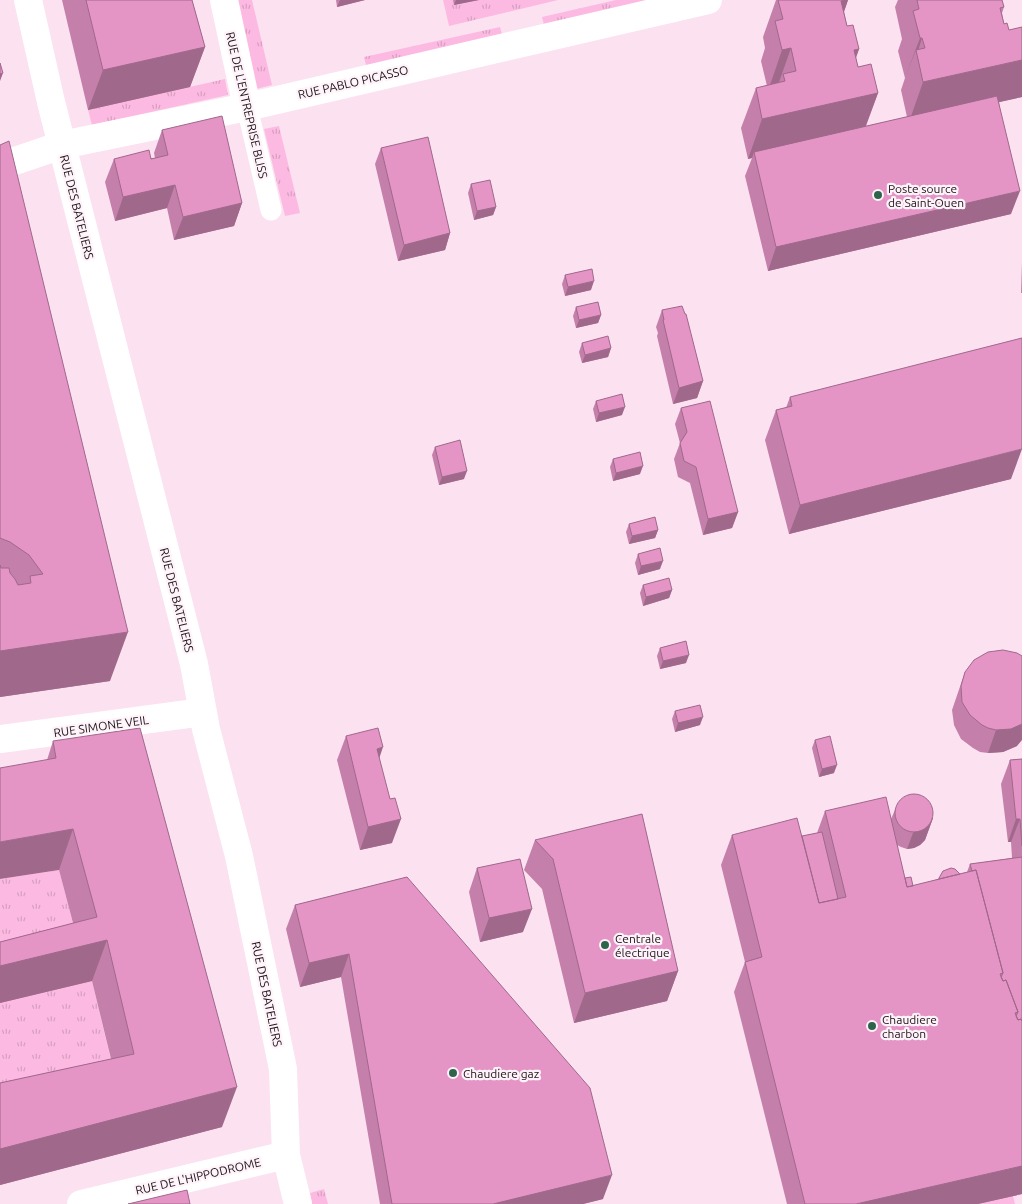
<svg xmlns="http://www.w3.org/2000/svg" width="1022" height="1204" viewBox="0 0 1022 1204" font-family="Ubuntu,sans-serif">
<style>
.grass{fill:url(#grass-tufts)}
.lines{fill:none;stroke-linecap:round;stroke-linejoin:round}
.pedestrian{stroke:#fff;stroke-width:21}
.minor{stroke:#fff;stroke-width:28}
.wall{fill:#c480aa}
.shaded-wall{fill:#a0688b}
.building{fill:#e495c6;stroke:#a0688b}
.poi-dot{fill:#2d644b;stroke:#fff3fa;stroke-width:2}
.labels{text-anchor:middle;dominant-baseline:central;stroke-width:4.5;stroke-linejoin:round;paint-order:stroke}
.street-label{font-size:12px;fill:#1d1419;stroke:#fff3fa}
.poi-label{font-size:12px;fill:#1d1419;stroke:#fff3fa;text-anchor:start}
</style>
<defs>
<pattern id="grass-tufts" width="24" height="20" patternUnits="userSpaceOnUse" patternTransform="scale(1.25)"><rect width="24" height="20" fill="#fcbae2"/><path d="M3 7l-1-3M5 7V3M7 7l1-3M15 17l-1-3M17 17v-4M19 17l1-3" fill="none" stroke="#d89fc1"/></pattern>
</defs>
<rect width="100%" height="100%" fill="#fce1f1"/>
<path class="grass" d="M236 0H252L272 85 256 89Z
M443 0H453L455 5 479 0H558L449 26Z
M616 0H669L545 29 542 17Z
M500 27 503 38 367 69 364 57Z
M225 79 228 95 92 125 88 110Z
M279 126 300 213 285 216 264 129Z
M59 870 82 957 0 978V879Z
M92 981 119 1094 0 1120V1003Z
M324 1189 328 1204H312L310 1193Z
M1013 1196 1015 1204H978Z"/>
<g class="lines">
<path class="pedestrian" d="M247 107 271 210"/>
<path class="minor" d="M28 0 51 102 194 664 206 729 239 856 283 1069 286 1155 298 1204
M224 0 247 107
M0 166 62 145 247 107 708 0
M0 739 203 712
M81 1204 286 1155"/>
</g>
<path class="wall" d="M62 0H192L205 47 190 87 88 110Z
M336 0H365L337 7Z
M453 0H479L454 5Z
M776 0H848L844 12 847 26 859 49 856 58 858 67 878 93 866 126 907 117 901 90 905 78 898 51 902 39 895 7 898 0H1002L1004 7 1002 13 1004 24 1009 30 1022 27V97L999 102 1011 214 768 271 745 176 752 158 748 159 741 128 756 88 767 86 761 61 765 48 763 37Z
M162 130 242 203 234 226 174 240 167 208 115 221 105 182 114 159 155 158 154 153Z
M0 145 110 681 0 697Z
M381 148 450 233 445 250 398 261 375 164Z
M471 184 496 207 493 215 474 220 468 193Z
M1022 262V293H1021Z
M565 275 591 290 565 296 562 284Z
M576 307 601 315 598 323 576 328 573 316Z
M662 310 703 381 697 398 673 404 657 336 658 333 656 327Z
M582 343 611 348 608 357 582 363 579 352Z
M790 397 1011 479 789 534 765 440 776 410 786 408Z
M596 401 622 415 596 422 593 409Z
M681 408 738 512 732 528 703 535 690 483 678 477 674 459 680 443 675 424Z
M435 447 464 479 439 485 432 455Z
M613 459 640 474 613 481 610 467Z
M629 524 658 530 655 538 629 544 626 532Z
M638 554 660 569 638 575 635 563Z
M643 585 672 590 669 598 643 606 640 593Z
M660 648 686 663 660 669 657 656Z
M965 672 1017 746 1003 752 988 753 980 752 973 748 961 739 954 725 952 710Z
M675 711 700 725 675 732 672 719Z
M346 736 379 758 392 843 360 850 337 760Z
M815 740 834 773 819 777 812 748Z
M53 741 222 1127 0 1185V1083L111 1059 92 981 0 1003V942L73 923 59 870 47 760Z
M1022 759V1194L978 1204H787L734 992 745 962 721 865 732 835 802 836 817 833 825 811 891 819 898 803 933 818 925 840 920 845 914 848 907 849 901 847 897 845 905 878 913 886 938 879 939 878 967 872 970 864 1012 858 1011 842H1008L1001 784 1010 760Z
M535 840 678 971 667 1001 574 1023 542 889 524 870Z
M477 868 523 932 480 942 469 892Z
M407 877 603 1199 583 1204H380L341 977 300 987 286 929 295 905Z"/>
<path class="shaded-wall" d="M340 0H365L337 7Z
M456 0H479L454 5Z
M846 0H848L834 40 841 1Z
M920 38H922L917 54 916 50 905 78Z
M205 47 190 87 88 110 103 70Z
M791 48 777 88 768 91 782 50Z
M859 49 844 89 854 50Z
M1022 60V97L909 122 923 82Z
M3 73 0 81V74Z
M878 93 863 133 754 152 752 158 748 159 762 119Z
M175 185 167 208 115 221 123 197Z
M1020 191 1011 214 768 271 776 247Z
M242 203 234 226 174 240 183 217Z
M496 207 493 215 474 220 477 211Z
M450 233 445 250 398 261 404 245Z
M594 281 591 290 565 296 568 287Z
M601 315 598 323 576 328 579 320Z
M611 348 608 357 582 363 585 355Z
M703 381 697 398 673 404 679 388Z
M625 407 622 415 596 422 599 413Z
M1022 449 1011 479 789 534 800 505Z
M643 466 640 474 613 481 616 473Z
M467 471 464 479 439 485 442 477Z
M738 512 732 528 703 535 708 519Z
M658 530 655 538 629 544 632 536Z
M663 561 660 569 638 575 641 566Z
M672 590 669 598 643 606 646 597Z
M128 632 110 681 0 697V651Z
M689 655 686 663 660 669 663 661Z
M703 717 700 725 675 732 678 723Z
M1022 724V740L1017 746 1003 752 988 753 996 730Z
M383 747 375 771 377 749Z
M837 765 834 773 819 777 822 769Z
M933 818 925 840 920 845 914 848 907 849 913 833Z
M401 819 392 843 360 850 368 827Z
M1016 819H1020L1011 842H1008Z
M73 829 59 870 0 879V842Z
M532 909 523 932 480 942 489 918Z
M107 940 92 981 0 1003V966Z
M349 954 341 977 300 987 309 963Z
M678 971 667 1001 574 1023 585 993Z
M237 1087 222 1127 0 1185V1149Z
M1022 1166V1194L978 1204H856Z
M612 1175 603 1199 583 1204H493Z"/>
<path class="building" d="M86 0H192L205 47 103 70Z
M778 0H846L841 1 847 26 853 25 859 49 854 50 858 67 871 64 878 93 762 119 756 88 785 81 783 74 796 71 791 48 782 50 775 21 783 19Z
M917 0H1002L1004 7 1000 8 1004 24 1007 23 1009 30 1022 27V60L923 82 916 50 925 48 922 38H920L913 11 919 9Z
M0 63 3 73 0 74Z
M997 96 1020 191 776 247 754 152Z
M222 116 242 203 183 217 175 185 123 197 114 159 149 150 151 159 168 155 162 130Z
M428 137 450 233 404 245 381 148Z
M9 141 128 632 0 651V565L1 568H9L10 573 15 579 18 585 31 583 30 576 43 574 29 555 10 542 0 538V145Z
M490 180 496 207 477 211 471 184Z
M592 269 594 281 568 287 565 275Z
M598 302 601 315 579 320 576 307Z
M682 306 685 314H686L703 381 679 388 663 320H664L662 310Z
M608 336 611 348 585 355 582 343Z
M1022 338V449L800 505 776 410 792 406 790 397Z
M622 394 625 407 599 413 596 401Z
M710 401 738 512 708 519 696 467 684 461 680 443 687 432 681 408Z
M460 440 467 471 442 477 435 447Z
M640 452 643 466 616 473 613 459Z
M655 517 658 530 632 536 629 524Z
M660 548 663 561 641 566 638 554Z
M669 578 672 590 646 597 643 585Z
M686 641 689 655 663 661 660 648Z
M1003 650 1017 653 1022 656V724L1011 729 996 730 988 728 982 725 970 715 962 702 961 686 965 672 974 660 988 652Z
M700 705 703 717 678 723 675 711Z
M140 728 237 1087 0 1149V1083L134 1054 107 940 0 966V942L97 917 73 829 0 842V768L56 758 53 741Z
M378 728 383 747 377 749 390 799 395 798 401 819 368 827 346 736Z
M830 736 837 765 822 769 815 740Z
M1022 759V846L1020 819H1016L1010 760Z
M895 813a19 19 0 1 1 38 0a19 19 0 1 1-38 0Z
M886 797 907 887 976 870 1003 973 1000 974 1003 981 1006 980 1018 1012 1015 1013 1018 1020 1021 1019 1022 1021V1166L856 1204H805L745 962 762 957 732 835 797 818 819 903 846 897 825 811Z
M642 814 678 971 585 993 553 859 535 840Z
M822 832 838 899 819 903 802 836Z
M1022 857V1021L1021 1019 1018 1020 1016 1016 1018 1012 1006 980 1003 981 1001 977 1003 973 976 870 972 871 970 864Z
M520 859 532 909 489 918 477 868Z
M951 868 955 869 960 874 939 879V878L943 871Z
M407 877 590 1088 612 1175 493 1204H392L349 954 309 963 295 905Z
M911 877 913 886 907 887 905 878Z
M187 1190 190 1204H128Z"/>
<g class="poi-dot">
<circle cx="878" cy="195" r="5"/>
<circle cx="605" cy="945" r="5"/>
<circle cx="872" cy="1026" r="5"/>
<circle cx="453" cy="1073" r="5"/>
</g>
<g class="labels">
<g class="street-label">
<text transform="translate(353 82) rotate(-13)">RUE PABLO PICASSO</text>
<text transform="translate(247 105) rotate(77)">RUE DE L'ENTREPRISE BLISS</text>
<text transform="translate(77 207) rotate(76)">RUE DES BATELIERS</text>
<text transform="translate(177 600) rotate(76)">RUE DES BATELIERS</text>
<text transform="translate(101 726) rotate(-8)">RUE SIMONE VEIL</text>
<text transform="translate(267 994) rotate(78)">RUE DES BATELIERS</text>
<text transform="translate(198 1176) rotate(-13)">RUE DE L'HIPPODROME</text>
</g>
<g class="poi-label">
<text x="888" y="188">Poste source<tspan x="888" dy="14">de Saint-Ouen</tspan></text>
<text x="615" y="938">Centrale<tspan x="615" dy="14">électrique</tspan></text>
<text x="882" y="1019">Chaudiere<tspan x="882" dy="14">charbon</tspan></text>
<text x="463" y="1073">Chaudiere gaz</text>
</g>
</g>
</svg>
